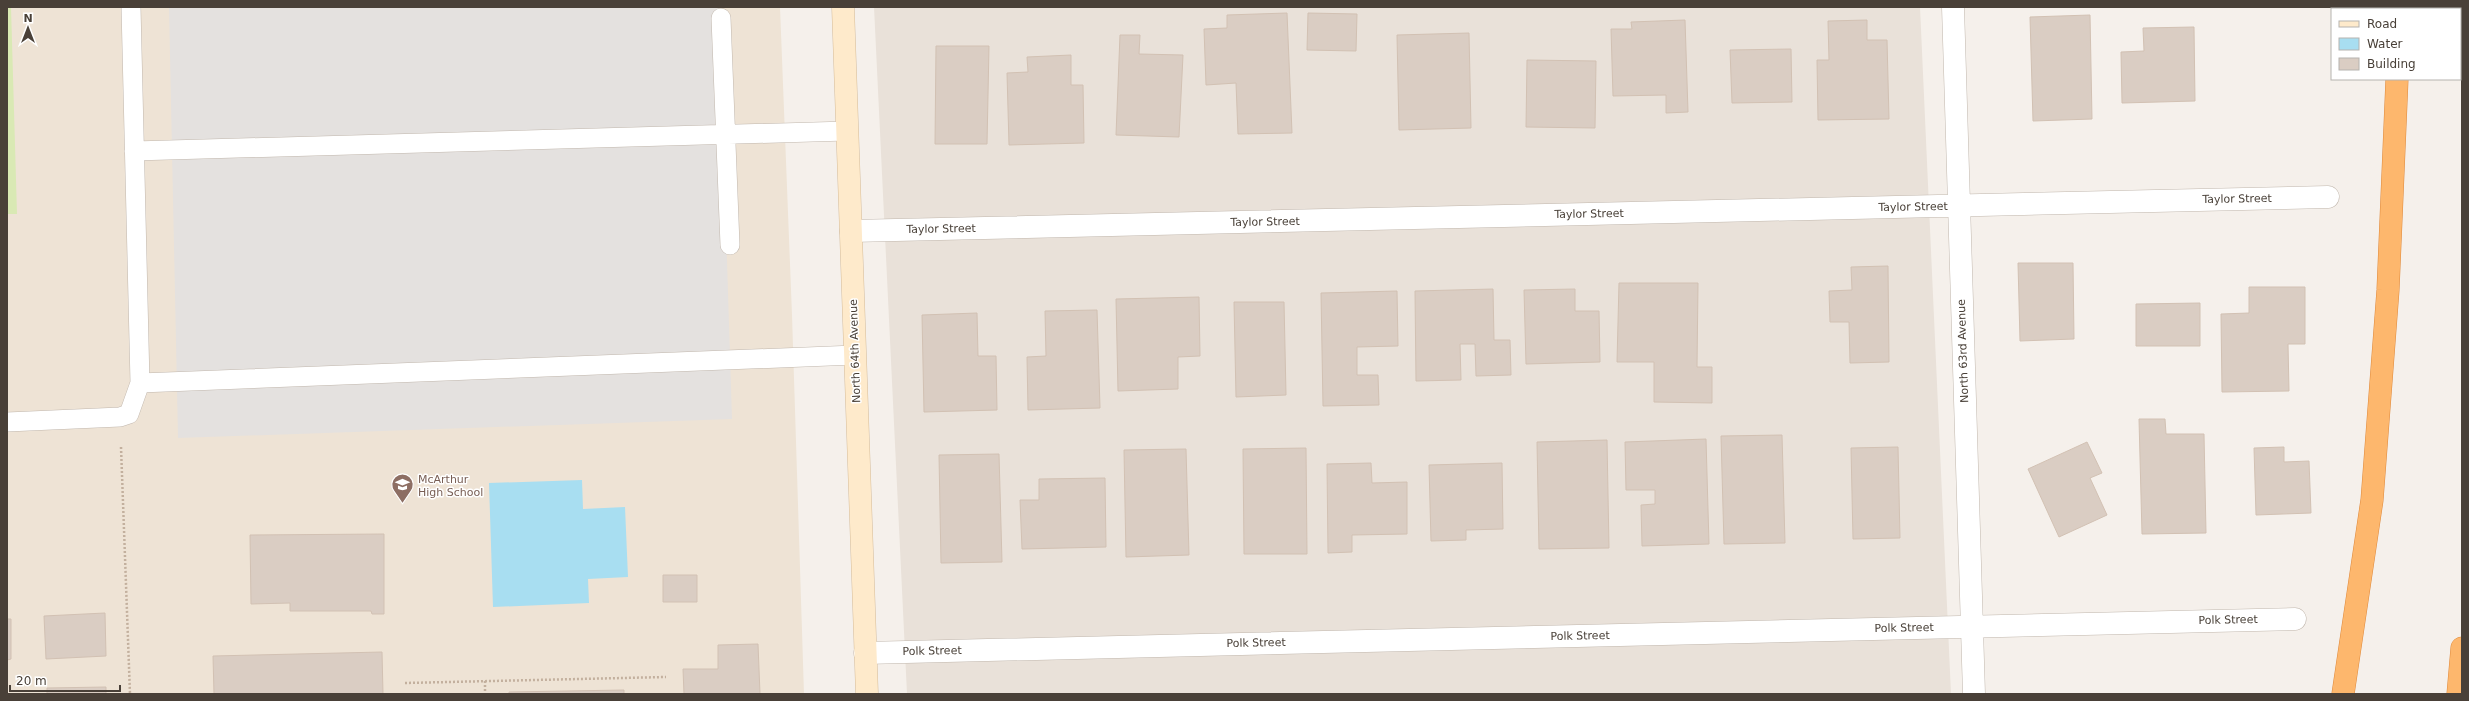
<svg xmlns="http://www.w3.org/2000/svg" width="2469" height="701" viewBox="0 0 2469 701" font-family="'DejaVu Sans',sans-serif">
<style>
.residential{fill:#e9e1d9}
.education{fill:#eee3d5}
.green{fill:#d9e9b4}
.parking{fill:#e4e1df}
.water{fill:#a8def1}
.building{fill:#dacdc3;stroke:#d2c1b3}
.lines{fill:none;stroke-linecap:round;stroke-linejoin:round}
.lane-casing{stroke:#c1b7ad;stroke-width:20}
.street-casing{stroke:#c1b7ad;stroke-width:23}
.secondary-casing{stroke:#d5bc9a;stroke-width:23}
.highway-casing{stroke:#de893c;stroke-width:23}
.path{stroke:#c3b09e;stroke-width:2.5;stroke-dasharray:2 2;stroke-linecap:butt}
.lane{stroke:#fff;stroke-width:19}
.street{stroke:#fff;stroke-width:22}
.secondary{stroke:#feeacb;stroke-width:22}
.highway{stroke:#fdb76d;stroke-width:22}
.labels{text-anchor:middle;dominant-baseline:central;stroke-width:3;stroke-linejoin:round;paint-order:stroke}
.street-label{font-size:11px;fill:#494038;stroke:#fff}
.education-label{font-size:11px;fill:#785e54;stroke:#fff;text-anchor:start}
</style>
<rect width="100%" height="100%" fill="#f5f0eb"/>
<path class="residential" d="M874 7H1920L1951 694H907Z"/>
<path class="education" d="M7 7H780L792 315 804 694H7Z"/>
<path class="green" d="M7 7H11L17 214H7Z"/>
<path class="parking" d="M169 7H719L732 419 178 438Z"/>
<path class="water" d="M582 480 583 509 625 507 628 577 588 579 589 603 493 607 489 483Z"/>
<path class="building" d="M1287 13 1292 133 1238 134 1236 83 1206 85 1204 29 1227 28V15Z
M1308 13 1357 14 1356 51 1307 50Z
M2090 15 2092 119 2033 121 2030 17Z
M1685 20 1688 112 1666 113V95L1613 96 1611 29H1632L1631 22Z
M1867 20V40H1887L1889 119 1818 120 1817 60H1829L1828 21Z
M2194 27 2195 101 2122 103 2121 52 2144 51 2143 28Z
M1469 33 1471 128 1399 130 1397 35Z
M1120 35H1140L1139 54 1183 55 1179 137 1116 135Z
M936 46H989L987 144H935Z
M1791 49 1792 102 1732 103 1730 50Z
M1071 55V85H1083L1084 143 1009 145 1007 73 1028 72 1027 57Z
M1527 60 1596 61 1595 128 1526 127Z
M2018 263H2073L2074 339 2020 341Z
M1888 266 1889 362 1850 363 1849 322H1830L1829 291 1852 290 1851 267Z
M1619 283H1698L1697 367H1712V403L1654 402V362H1617Z
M2249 287H2305V344H2288L2289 391 2222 392 2221 314 2249 313Z
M1493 289 1494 340H1510L1511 375 1476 376 1475 344H1460L1461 380 1416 381 1415 291Z
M1575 289V311H1599L1600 362 1526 364 1524 290Z
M1397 291 1398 346 1357 347V375H1378L1379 405 1323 406 1321 293Z
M1199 297 1200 356 1178 357V389L1118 391 1116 299Z
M1234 302H1284L1286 395 1236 397Z
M2200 303V346H2136V304Z
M1097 310 1100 408 1028 410 1027 357 1046 356 1045 311Z
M977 313 978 356H996L997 410 924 412 922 315Z
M2139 419H2165L2166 434H2204L2206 533 2142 534Z
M1782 435 1785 543 1724 544 1721 436Z
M1706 439 1709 544 1642 546 1641 505 1655 504V490H1626L1625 442Z
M1607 440 1609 548 1539 549 1537 442Z
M2087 442 2102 473 2090 478 2107 515 2059 537 2028 469Z
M1898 447 1900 538 1853 539 1851 448Z
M2284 447V462L2309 461 2311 513 2256 515 2254 448Z
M1306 448 1307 554H1244L1243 449Z
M1186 449 1189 555 1126 557 1124 450Z
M999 454 1002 562 941 563 939 455Z
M1371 463 1372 483 1407 482V534L1352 535V552L1328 553 1327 464Z
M1502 463 1503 529 1466 530V540L1431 541 1429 465Z
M1105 478 1106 547 1022 549 1020 500H1039V479Z
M384 534V614H372L371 611H290V603L251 604 250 535Z
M663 575H697V602H663Z
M105 613 106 656 46 659 44 616Z
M7 619H11V659L7 660Z
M758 644 760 694H684L683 669H718V645Z
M382 652 383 694H214L213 656Z
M106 687V694H47V688Z
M624 690V694H509V692Z"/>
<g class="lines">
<defs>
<path id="lane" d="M131 7 140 383 855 355
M721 18 730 245
M134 151 847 131
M7 422 120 417 129 414 140 383"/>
<path id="street" d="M1953 7 1974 694
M851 231 2328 197
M865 653 2295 619"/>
<path id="secondary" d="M843 7 867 694"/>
<path id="highway" d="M2399 9 2400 7
M2343 694 2372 500 2388 290 2397 79
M2458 694 2462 648"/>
</defs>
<use href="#lane" class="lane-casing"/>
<use href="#street" class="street-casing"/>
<use href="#secondary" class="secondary-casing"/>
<use href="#highway" class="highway-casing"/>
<path class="path" d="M121 447 130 694
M485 681V694
M405 683 666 677"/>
<use href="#lane" class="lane"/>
<use href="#street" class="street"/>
<use href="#secondary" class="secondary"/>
<use href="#highway" class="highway"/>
</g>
<defs>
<symbol id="school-pin" viewBox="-11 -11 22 30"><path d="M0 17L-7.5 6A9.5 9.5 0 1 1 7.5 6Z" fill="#8d6e63" stroke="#fff"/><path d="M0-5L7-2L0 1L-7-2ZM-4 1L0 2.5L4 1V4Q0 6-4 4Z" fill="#fff"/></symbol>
</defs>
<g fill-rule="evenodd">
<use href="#school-pin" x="390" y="472" width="25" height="34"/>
</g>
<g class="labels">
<g class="street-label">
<text transform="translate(2237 199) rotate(-1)">Taylor Street</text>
<text transform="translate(1913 207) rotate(-1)">Taylor Street</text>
<text transform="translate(1589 214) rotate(-1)">Taylor Street</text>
<text transform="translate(1265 222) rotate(-1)">Taylor Street</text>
<text transform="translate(941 229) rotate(-1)">Taylor Street</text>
<text transform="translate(855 351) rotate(-92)">North 64th Avenue</text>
<text transform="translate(1963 351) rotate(-92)">North 63rd Avenue</text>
<text transform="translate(2228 620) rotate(-1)">Polk Street</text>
<text transform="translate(1904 628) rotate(-1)">Polk Street</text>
<text transform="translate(1580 636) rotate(-1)">Polk Street</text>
<text transform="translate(1256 643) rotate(-1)">Polk Street</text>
<text transform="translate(932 651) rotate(-1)">Polk Street</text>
</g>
<g class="education-label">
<text x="418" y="479">McArthur<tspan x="418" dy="13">High School</tspan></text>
</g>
</g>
<rect width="2469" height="701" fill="none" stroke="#494038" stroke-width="16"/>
<rect x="2331" y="8" width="130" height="72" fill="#ffffff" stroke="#b6b3af"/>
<rect x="2339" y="21" width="20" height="6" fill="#feeacb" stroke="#b6b3af"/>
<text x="2367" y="28" font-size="12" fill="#494038">Road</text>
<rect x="2339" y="38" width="20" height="12" fill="#a8def1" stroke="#b6b3af"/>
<text x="2367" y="48" font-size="12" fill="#494038">Water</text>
<rect x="2339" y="58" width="20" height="12" fill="#dacdc3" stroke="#b6b3af"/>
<text x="2367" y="68" font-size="12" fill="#494038">Building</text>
<g transform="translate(28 28)" stroke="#ffffff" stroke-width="3" paint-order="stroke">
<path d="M0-3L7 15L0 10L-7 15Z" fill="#494038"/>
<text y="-6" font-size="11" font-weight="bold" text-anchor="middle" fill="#494038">N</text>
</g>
<path d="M10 685v6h110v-6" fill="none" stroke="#494038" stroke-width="2"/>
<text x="16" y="685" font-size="12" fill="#494038" stroke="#ffffff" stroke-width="3" paint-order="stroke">20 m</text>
</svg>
